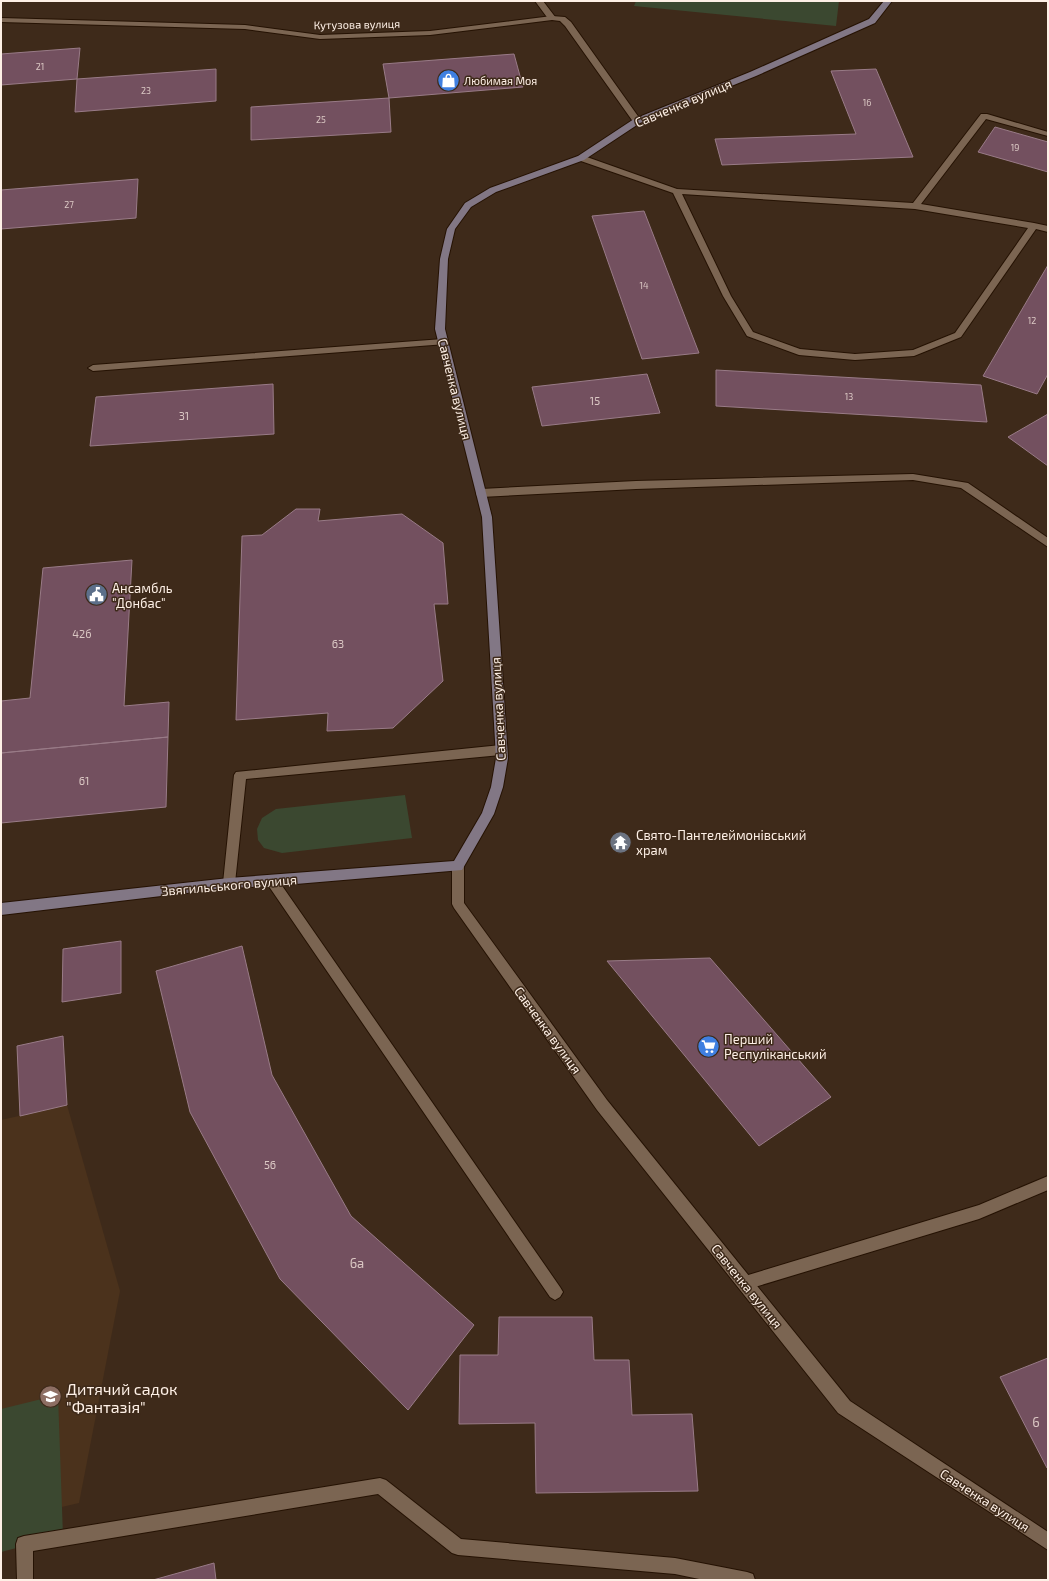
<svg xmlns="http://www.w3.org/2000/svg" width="1049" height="1581" viewBox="0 0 1049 1581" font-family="'Exo 2',sans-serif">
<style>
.built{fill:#4b321c}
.green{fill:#3b4830}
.building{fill:#73505f;stroke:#997b87}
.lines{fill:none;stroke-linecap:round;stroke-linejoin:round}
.lane-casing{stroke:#251203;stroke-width:2}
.street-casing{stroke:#251203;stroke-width:2}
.secondary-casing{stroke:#251203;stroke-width:2}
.lane{fill:#7b6552;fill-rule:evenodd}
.street{fill:#7b6552;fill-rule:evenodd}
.secondary{fill:#827785;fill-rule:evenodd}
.labels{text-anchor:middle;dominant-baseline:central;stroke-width:3;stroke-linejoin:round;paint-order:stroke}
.far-number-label{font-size:9px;fill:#dbc8c4}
.far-street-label{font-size:11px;fill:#fef0e6;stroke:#3e2a1a}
.far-poi-label{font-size:11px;fill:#fef0e6;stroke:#3e2a1a;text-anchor:start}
.number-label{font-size:11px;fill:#dbc8c4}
.street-label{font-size:13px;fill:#fef0e6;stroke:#3e2a1a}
.poi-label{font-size:13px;fill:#fef0e6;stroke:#3e2a1a;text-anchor:start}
.near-number-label{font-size:13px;fill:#dbc8c4}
.near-poi-label{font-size:16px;fill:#fef0e6;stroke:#3e2a1a;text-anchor:start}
</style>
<rect width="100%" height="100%" fill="#3e2a1a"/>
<path class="built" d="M67 1105 120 1291 79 1503 1 1521V1120Z"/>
<path class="green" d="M636 1H839L836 26 634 6Z
M405 795 412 838 282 853 264 848 258 840 257 829 262 818 276 809Z
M58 1395 63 1536 1 1552V1409Z"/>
<path class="building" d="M80 48 77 79 1 85V54Z
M514 54 523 87 389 98 383 64Z
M216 69V101L75 112 77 79Z
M876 69 913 157 722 165 715 139 856 134 831 71Z
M389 98 391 132 251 140V107Z
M995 127 1048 142V172L978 152Z
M138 179 136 218 1 229V190Z
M644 211 699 353 642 359 592 216Z
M1048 265V374L1037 394 983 376Z
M716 370 981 385 987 422 716 406Z
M647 374 660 413 542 426 532 387Z
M273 384 274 434 90 446 96 397Z
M1048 414V466L1008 437Z
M296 509H320L318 521 402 514 443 543 448 604H434L443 681 393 728 327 731 328 713 236 720 242 536 262 535Z
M132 560 124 706 169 702 168 737 1 753V701L30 698 43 568Z
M168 737 166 807 1 823V753Z
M121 941V993L62 1002 63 949Z
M242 946 272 1075 351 1216 474 1325 408 1410 280 1279 190 1112 156 971Z
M710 958 831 1097 759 1146 607 961Z
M63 1036 67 1105 20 1116 17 1046Z
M499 1317H592L594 1360H629L632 1415 692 1414 698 1491 536 1493 535 1423 459 1424 460 1355H498Z
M1048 1358V1468H1047L1000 1377Z
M214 1563 216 1580H153Z"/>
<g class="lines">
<defs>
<path id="lane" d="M535 1H543L556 18 555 20H549Z
M981 114H987L1048 132V136L986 119 921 204 1034 223 1048 226V232L1036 229 961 337 914 356 855 360 799 355 747 336 723 296 673 193 578 160 577 158 578 156H584L677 189 913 203ZM682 194 915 209 1028 228 955 333 913 350 855 354 800 349 753 332 731 296Z
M443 339 448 342 446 344 93 371 88 368 93 365Z
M913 474 968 483 1048 538V547L961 488 913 480 636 489 481 497 477 496 476 493 477 490 481 489 636 481Z
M501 745 505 747 507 750 505 753 501 755 246 779 235 883 233 887 229 888 225 887 223 883 234 775 236 772Z
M272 876 276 877 560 1287 563 1292 560 1297 555 1300 550 1297 268 885 266 881 268 877Z
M1048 1176V1190L979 1219 745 1290 740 1288 738 1283 740 1278 745 1276 979 1205Z
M380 1478 386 1480 461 1539 675 1558 747 1572 753 1574 755 1580H704L675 1574 458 1555 452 1553 378 1494 33 1551V1580H17L16 1544 18 1538 24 1536Z"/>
<path id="street" d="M552 16 565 17 571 22 640 119V123H634L565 26 560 21 552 20 430 35 320 39 245 29 1 22V18L245 25 320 35 430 31Z
M458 861 462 862 464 866V903L607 1100 850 1401 1048 1532V1550L838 1413 597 1110 454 908 452 904V866L454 862Z"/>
<path id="secondary" d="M884 1H892L875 23 756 76 640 123 584 160 496 192 471 207 455 229 448 259 445 329 492 517 508 758 503 787 494 814 462 870 272 886 229 888 1 915V903L229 878 454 861 482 813 491 787 496 758 482 517 435 329 440 259 447 229 465 203 490 188 578 156 634 119 750 72 869 19Z"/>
</defs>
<use href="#lane" class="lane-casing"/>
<use href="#street" class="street-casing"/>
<use href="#secondary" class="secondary-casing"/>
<use href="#lane" class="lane"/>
<use href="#street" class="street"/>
<use href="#secondary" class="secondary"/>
</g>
<defs>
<symbol id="shop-disc" viewBox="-11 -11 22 22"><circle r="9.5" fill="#3f7fe0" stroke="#3e2a1a"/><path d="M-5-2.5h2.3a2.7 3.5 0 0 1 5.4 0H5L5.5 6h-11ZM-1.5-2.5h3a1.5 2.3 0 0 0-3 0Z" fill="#fff"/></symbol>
<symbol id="civic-disc" viewBox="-11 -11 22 22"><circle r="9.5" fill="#5c6f8a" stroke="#3e2a1a"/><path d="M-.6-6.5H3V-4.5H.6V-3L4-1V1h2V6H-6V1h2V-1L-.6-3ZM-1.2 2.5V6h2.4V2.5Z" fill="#fff"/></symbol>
<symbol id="temple-disc" viewBox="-11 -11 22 22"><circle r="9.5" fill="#6b7280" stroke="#3e2a1a"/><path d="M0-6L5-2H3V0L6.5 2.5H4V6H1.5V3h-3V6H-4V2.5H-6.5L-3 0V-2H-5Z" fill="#fff"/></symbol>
<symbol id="supermarket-disc" viewBox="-11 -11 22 22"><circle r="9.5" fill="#3f7fe0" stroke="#3e2a1a"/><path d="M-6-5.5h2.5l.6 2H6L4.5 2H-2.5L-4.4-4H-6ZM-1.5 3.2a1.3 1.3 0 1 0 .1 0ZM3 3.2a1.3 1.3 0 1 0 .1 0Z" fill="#fff"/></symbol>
<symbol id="school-disc" viewBox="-11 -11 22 22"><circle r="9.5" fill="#8d6e63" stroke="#3e2a1a"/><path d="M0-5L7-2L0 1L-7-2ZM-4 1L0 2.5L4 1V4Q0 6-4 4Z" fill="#fff"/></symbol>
</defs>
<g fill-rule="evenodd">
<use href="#shop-disc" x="436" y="68" width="25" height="25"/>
<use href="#civic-disc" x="84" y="582" width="25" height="25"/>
<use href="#temple-disc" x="608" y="830" width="25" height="25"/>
<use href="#supermarket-disc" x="696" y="1034" width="25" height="25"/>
<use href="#school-disc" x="38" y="1384" width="25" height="25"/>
</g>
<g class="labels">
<g class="far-number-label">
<text x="40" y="66">21</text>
<text x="146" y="90">23</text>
<text x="867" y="102">16</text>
<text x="321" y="119">25</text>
<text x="1015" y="147">19</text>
<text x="69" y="204">27</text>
<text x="644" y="285">14</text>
<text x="1032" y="320">12</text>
<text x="849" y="396">13</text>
</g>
<g class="far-street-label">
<text transform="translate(357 24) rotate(-1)">Кутузова вулиця</text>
</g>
<g class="far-poi-label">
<text x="464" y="80">Любимая Моя</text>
</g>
<g class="number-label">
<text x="595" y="400">15</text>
<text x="184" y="415">31</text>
<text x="82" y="633">42б</text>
<text x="338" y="643">63</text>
<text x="84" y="780">61</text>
<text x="270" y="1164">56</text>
</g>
<g class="street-label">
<text transform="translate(683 103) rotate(-23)">Савченка вулиця</text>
<text transform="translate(455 389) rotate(76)">Савченка вулиця</text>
<text transform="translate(498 709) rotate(-93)">Савченка вулиця</text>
<text transform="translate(229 885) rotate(-5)">Звягильського вулиця</text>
<text transform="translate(548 1030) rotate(54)">Савченка вулиця</text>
<text transform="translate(747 1286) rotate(51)">Савченка вулиця</text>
<text transform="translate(985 1500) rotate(33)">Савченка вулиця</text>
</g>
<g class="poi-label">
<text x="112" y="588">Ансамбль<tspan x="112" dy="15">"Донбас"</tspan></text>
<text x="636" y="835">Свято-Пантелеймонівський<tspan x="636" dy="15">храм</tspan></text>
<text x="724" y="1039">Перший<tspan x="724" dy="15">Респуліканський</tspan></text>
</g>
<g class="near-number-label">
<text x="357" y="1263">6а</text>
<text x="1036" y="1422">6</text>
</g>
<g class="near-poi-label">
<text x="66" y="1388">Дитячий садок<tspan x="66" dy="18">"Фантазія"</tspan></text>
</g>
</g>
<rect width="1049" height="1581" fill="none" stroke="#fef0e6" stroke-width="4"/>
</svg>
